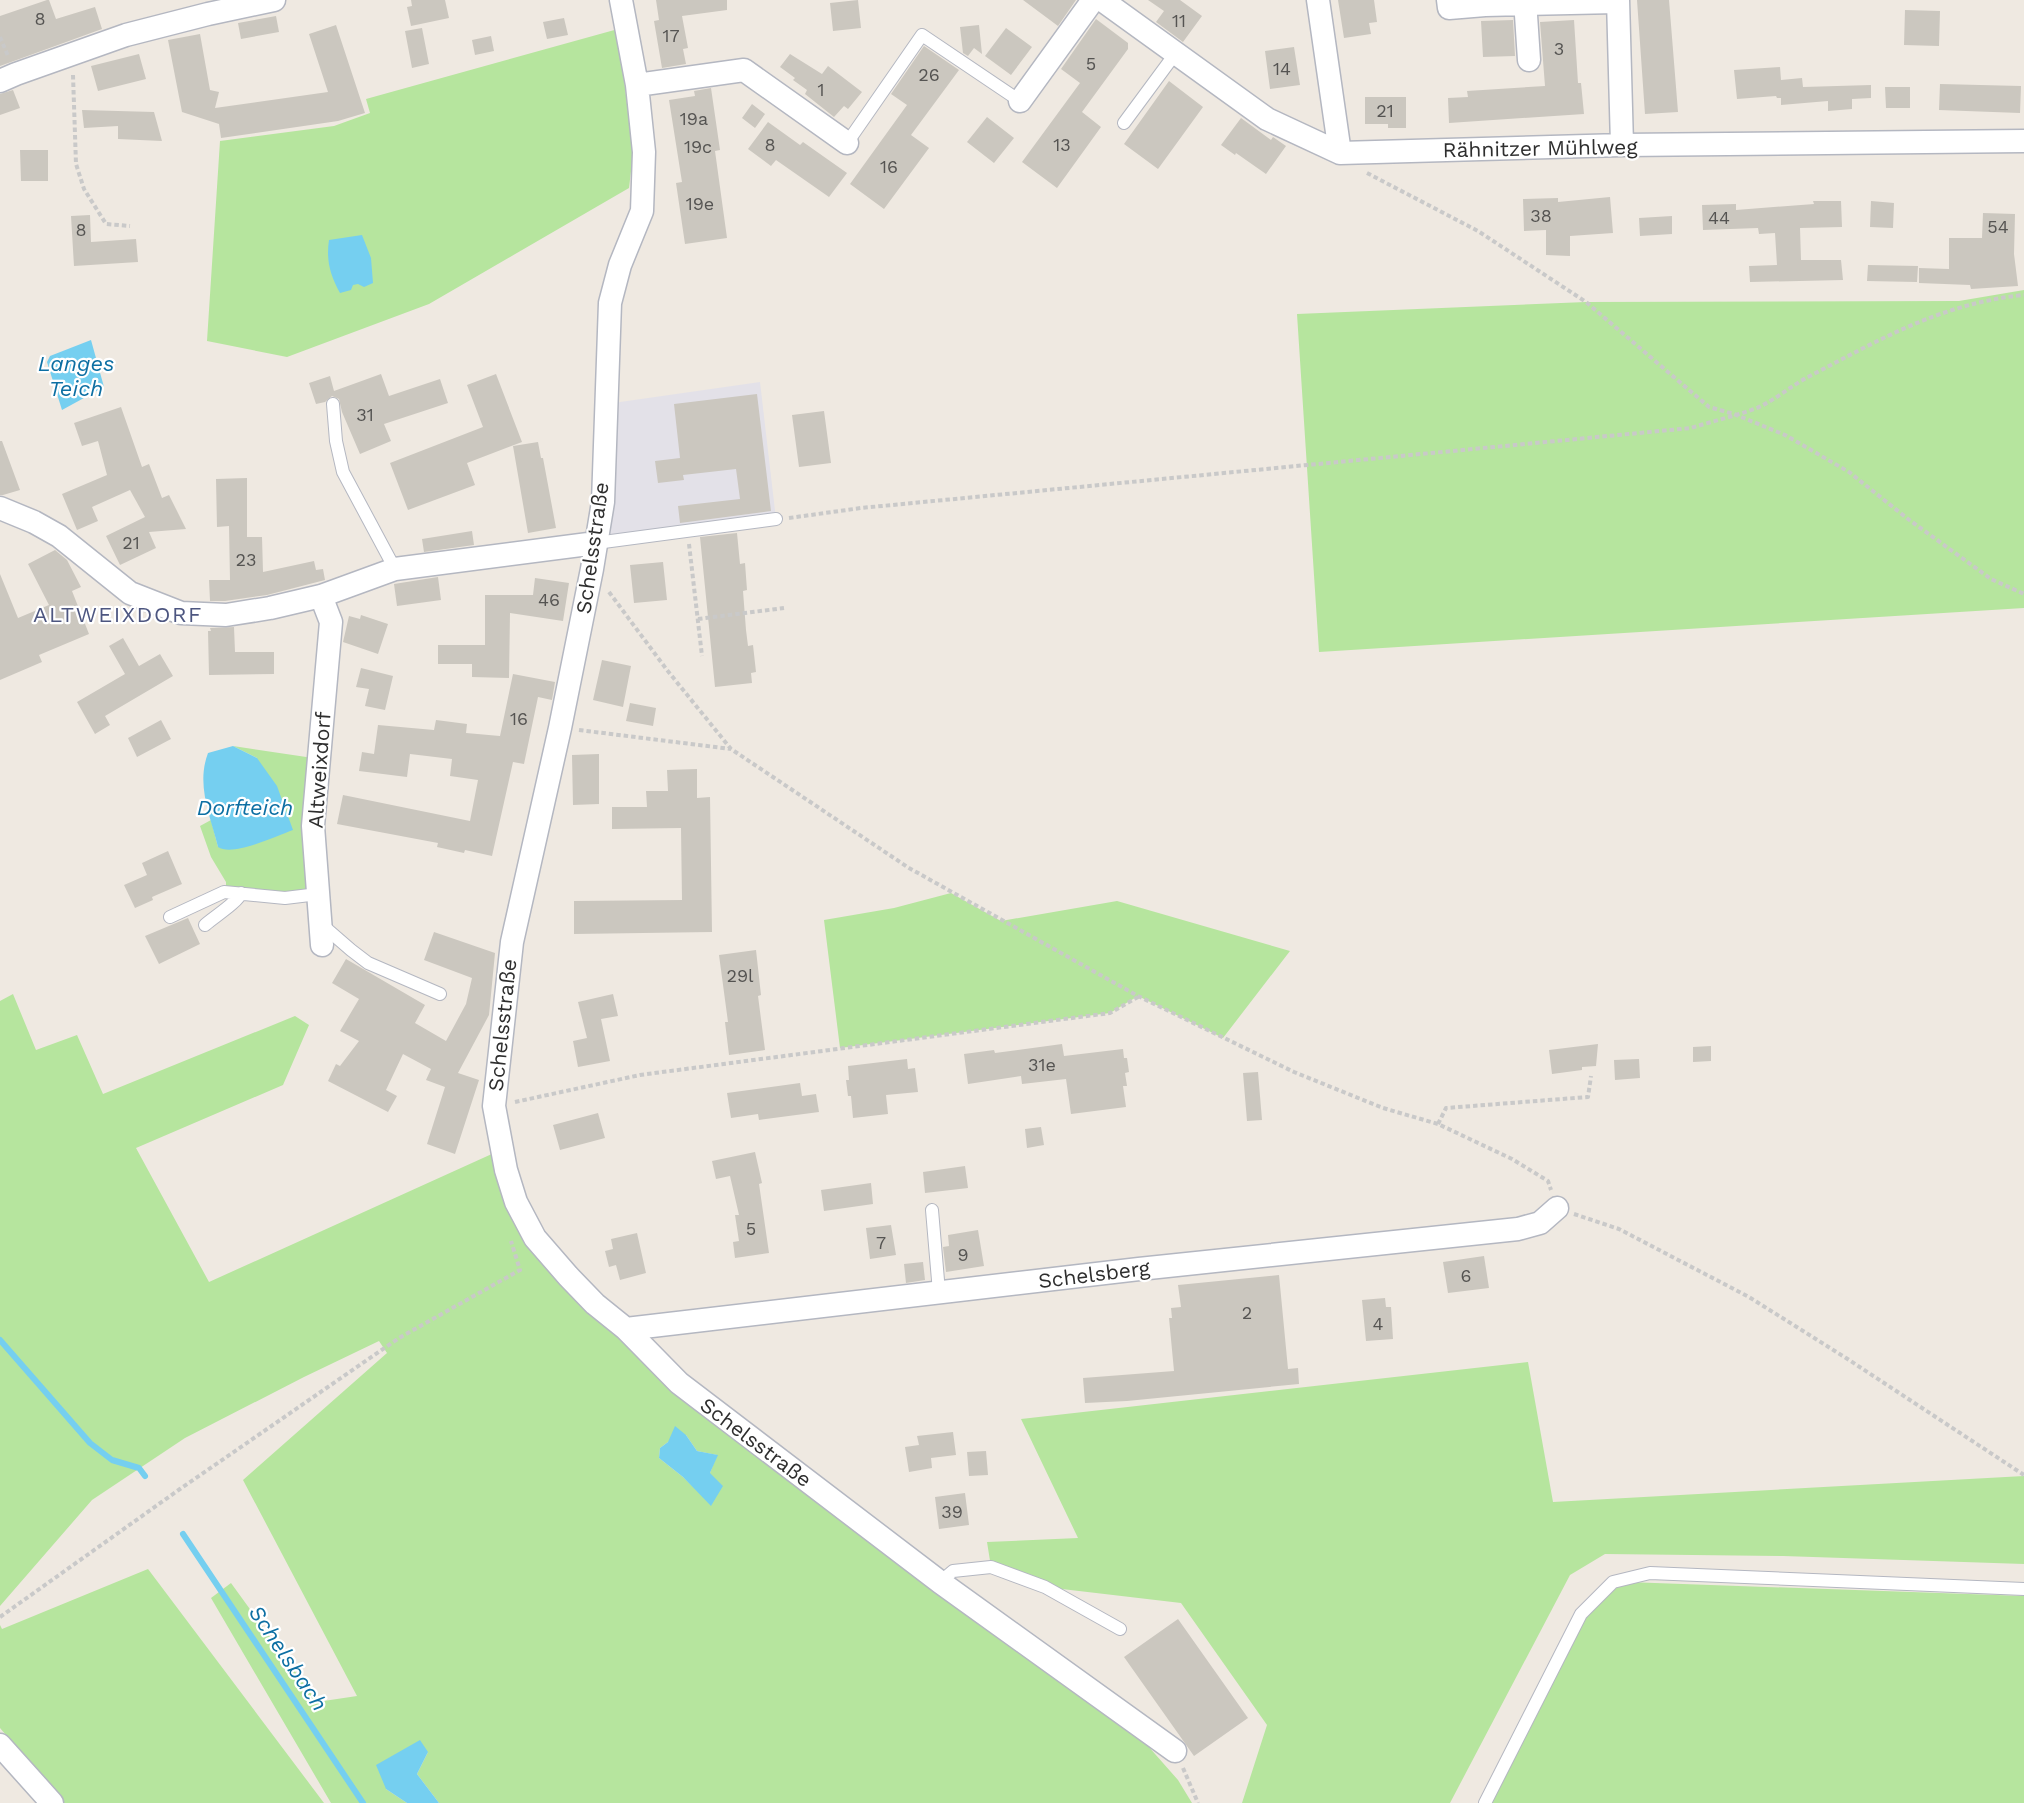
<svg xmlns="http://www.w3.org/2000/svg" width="2024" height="1803" viewBox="0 0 2024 1803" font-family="'Work Sans',sans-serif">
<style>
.industrial{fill:#e3e1e8}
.green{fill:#b6e59e;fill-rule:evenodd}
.water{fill:#75cff0}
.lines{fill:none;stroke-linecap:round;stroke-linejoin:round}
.stream{stroke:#75cff0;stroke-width:6}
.building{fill:#cbc7bf}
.lane-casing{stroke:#b4b7c1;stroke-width:14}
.street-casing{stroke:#b4b7c1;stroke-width:25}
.path{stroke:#c9c9c9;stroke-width:4;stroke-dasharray:4.5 3;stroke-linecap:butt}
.lane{stroke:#fff;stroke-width:12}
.street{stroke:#fff;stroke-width:22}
.labels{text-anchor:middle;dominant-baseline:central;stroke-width:4.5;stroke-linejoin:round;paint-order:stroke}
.number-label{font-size:18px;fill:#555452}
.street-label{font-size:21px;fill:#2e2e2e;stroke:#fff}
.water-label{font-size:22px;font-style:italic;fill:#0d6fa3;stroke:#fff}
.neighbourhood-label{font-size:22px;letter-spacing:1.5px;fill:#4d5680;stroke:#fff}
</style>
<rect width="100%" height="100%" fill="#efe9e1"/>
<path class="industrial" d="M760 382 776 519 596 543 606 404Z"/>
<path class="green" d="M618 29 633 154 629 188 429 304 287 357 207 341 220 141 334 126 370 113 366 99Z
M2024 290V608L1319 652 1297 314 1586 302 1959 301Z
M233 746 313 758 308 886 303 892 296 894 226 889V882L211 857 200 826 211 820 218 847 257 758Z
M951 893 1001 921 1117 901 1290 951 1223 1038 1138 996 1110 1013 840 1048 824 920 894 908Z
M13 994 36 1050 77 1035 103 1094 295 1016 309 1025 283 1085 136 1148 209 1282 494 1153 582 1304 1133 1729 1178 1780 1192 1803H439L417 1774 428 1752 386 1789 407 1803H331L211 1598 231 1583 317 1702 357 1696 243 1480 387 1353 379 1341 304 1377 185 1438 92 1500 0 1606V1001ZM686 1435 697 1451 717 1455 710 1473 712 1505 683 1477 659 1458 660 1448 668 1442Z
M1528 1362 1553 1502 2024 1476V1564L1783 1556 1605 1554 1570 1575 1450 1803H1242L1267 1725 1181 1603 1045 1587 991 1567 987 1542 1078 1538 1021 1419Z
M148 1569 324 1803H64L0 1728V1625L2 1629Z
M1627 1582 2024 1596V1803H1490L1584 1618 1613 1589Z"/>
<path class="water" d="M362 235 371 258 373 283 364 287 358 284 353 285 351 290 340 293C330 275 326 260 329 240Z
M91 340 104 387 62 410 47 362 50 356Z
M233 746 257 758 277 786 293 830C276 836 233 857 218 847 210 815 196 785 208 753Z
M675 1426 686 1435 697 1451 718 1455 710 1473 723 1486 711 1506 683 1477 659 1458 660 1448 668 1442Z
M420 1740 428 1752 417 1774 439 1803H407L386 1789 376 1765Z"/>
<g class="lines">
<path class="stream" d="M0 1340 90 1443 112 1460 139 1468 145 1476
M183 1534 363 1803"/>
</g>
<path class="building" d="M47 0H49L56 19 95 7 102 29 0 66V16Z
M411 0H445L449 18 411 26 407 7 412 6Z
M656 0H727V10L682 16 688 48 683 49 686 64 662 68 654 21 659 20Z
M858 0 861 28 833 31 830 3Z
M1023 0H1076L1058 26Z
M1148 0H1180L1202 16 1183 42 1156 22 1164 11Z
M1338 0H1374L1377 22 1369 23 1371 34 1344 38Z
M1637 0H1669L1678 112 1645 114Z
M1905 10 1940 11 1939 46 1904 45Z
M276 16 279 32 241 39 238 23Z
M564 18 568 35 547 39 543 22Z
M1096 19 1128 43V49L1082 112 1101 127 1057 188 1022 162 1080 83 1061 69Z
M1513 20 1515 56 1483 57 1481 21Z
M1574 20 1578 83H1581L1584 114 1449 123 1448 98 1468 97 1467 91 1545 86 1540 22Z
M336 25 365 113 338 121 221 138 219 124 182 112 168 40 200 34 210 90 219 92 215 108 328 92 309 34Z
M979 25 982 54 974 48 968 56 963 53 960 27Z
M422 28 429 64 412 68 405 31Z
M1006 28 1032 47 1011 75 985 56Z
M491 36 494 51 475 55 472 40Z
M924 46 959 70 911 135 929 148 884 209 850 184 907 105 891 94Z
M1294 47 1300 85 1270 89 1265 51Z
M139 54 146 79 98 91 91 66Z
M790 54 822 74 828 66 862 92 848 109 844 106 834 117 805 94 807 90 793 80 795 78 780 67Z
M1780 67 1781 80 1802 78 1803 87 1871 85V98L1852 99V109L1828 111V101L1781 105V98H1777L1776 96 1737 99 1734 70Z
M1169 81 1203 107 1158 169 1124 144Z
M1940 84 2021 86 2020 113 1939 110Z
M1885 87H1910V108H1886Z
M711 88 720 150 715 151 727 238 685 244 676 183 682 182 669 100 695 96 694 91Z
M13 90 20 108 0 115V94Z
M1365 97H1406V128H1388V124H1365Z
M752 104 765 114 755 128 742 118Z
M82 110 154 112 162 141 118 139V126L84 128Z
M987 117 1014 138 994 163 967 142Z
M1241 118 1271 140 1273 137 1286 146 1266 174 1236 153 1235 155 1221 145Z
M768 122 800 145 803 142 847 173 829 197 776 160 771 166 748 149Z
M20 150H48V181H21Z
M1610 197 1613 233 1570 236V256L1546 255V230L1524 231 1523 199 1558 198V202Z
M1813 201H1841L1842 227 1800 228 1801 260H1841L1843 280 1750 282 1749 266 1777 265 1775 233 1759 234 1758 228 1703 230 1702 205 1736 204V210L1814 204Z
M1871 201 1894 203 1893 228 1870 227Z
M1983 213 2015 214 2014 254 2018 286 1971 289 1970 285 1919 283V268L1949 269V238H1982Z
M90 215 91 242 136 239 138 262 74 266 71 216Z
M1672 216V234L1640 236 1639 218Z
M1868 265 1918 266 1917 282 1867 281Z
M381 374 389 396 440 379 448 403 384 424 391 441 360 454 342 412 339 399 332 396 325 402 316 404 309 383 330 376 334 391Z
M496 374 522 442 467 463 475 485 408 510 390 463 483 427 467 385Z
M757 394 771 511 680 523 678 506 740 499 736 469 683 475 684 480 658 483 655 461 680 458 674 404Z
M121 407 142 467 149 464 162 498 169 495 186 529 149 532 156 548 120 565 106 536 145 517 130 490 92 507 98 521 77 530 62 494 107 475 98 441 82 446 74 423Z
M824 411 831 463 799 467 792 415Z
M0 441H2L20 490 3 495H0Z
M538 442 541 458H543L556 528 528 533 513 446Z
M247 478V537H262L263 572 314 561 316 570 323 569 325 580 267 595 225 601H210L209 580H230L229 526 217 527 216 479Z
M472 531 474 545 424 552 422 539Z
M737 533 740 564 745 563 747 590 743 591 746 630 748 646 753 645 756 672 751 673 752 683 715 687 700 537Z
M55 550 67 560 81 587 72 591 89 634 39 655 42 662 0 680V574L18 618 49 605 28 564Z
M663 562 667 600 634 603 630 565Z
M438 577 441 600 397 606 394 584Z
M535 578 569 583 563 621 510 613 509 678 472 677V664H438V645H485V595H533Z
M361 615 388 624 378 654 343 642 349 616 360 619Z
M234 627 235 652H274V674L209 675 208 631H211L210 628Z
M123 638 139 666 160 654 173 676 105 716 110 725 95 734 77 702 125 674 109 646Z
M602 660 631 666 623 707 593 700Z
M361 668 393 676 385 710 365 706 369 689 356 687Z
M513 674 555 682 552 700 538 697 524 764 513 762 492 856 465 850 464 853 437 847 438 843 337 824 343 795 470 821 478 780 450 776 452 759 410 754 407 777 359 771 362 752 374 754 378 725 434 730 436 720 467 724 466 733 500 736Z
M630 703 656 708 653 726 626 721Z
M161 720 171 739 137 757 128 738Z
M599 754V804L573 805 572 755Z
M697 769V798L710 797 712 932 574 934V901L682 900 681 828 612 829V807H647L646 791H668L667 770Z
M168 851 182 884 152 897 153 900 135 908 124 885 147 875 142 863Z
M188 918 200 944 159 964 145 936Z
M434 932 495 953 489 1015 458 1073 479 1080 455 1154 427 1144 445 1087 426 1080 431 1069 403 1054 386 1090 397 1096 388 1112 328 1081 336 1064 340 1066 359 1041 340 1031 359 999 332 983 346 959 425 1005 415 1023 446 1041 466 1004 472 978 424 960Z
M756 950 761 995 758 996 765 1050 729 1055 725 1022H728L719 955Z
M613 994 618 1016 601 1019 610 1061 578 1067 573 1041 587 1038 578 1002Z
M1062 1044 1064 1056 1123 1049 1124 1058H1127L1129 1072 1125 1073 1127 1086H1123L1126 1107 1071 1114 1066 1079 1022 1084 1021 1076 968 1084 964 1054 994 1050 995 1053Z
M1598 1044 1596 1066 1582 1067V1070L1552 1074 1549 1050Z
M1711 1046V1061L1693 1062V1047Z
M907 1059 908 1069 915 1068 918 1092 886 1095 888 1114 853 1118 851 1096H848L846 1080H849L848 1066Z
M1639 1059 1640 1078 1615 1080 1614 1060Z
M1258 1072 1262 1120 1247 1121 1243 1073Z
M800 1083 802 1096 816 1094 819 1112 759 1120 758 1114 731 1118 727 1093Z
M598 1113 605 1138 560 1150 553 1125Z
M1041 1127 1044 1145 1027 1148 1025 1129Z
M755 1152 762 1183 759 1184 769 1253 735 1258 733 1242 739 1241 735 1215H739L730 1176 716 1179 712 1161Z
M965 1166 968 1188 925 1193 923 1172Z
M871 1183 873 1204 824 1211 821 1190Z
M891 1225 896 1255 870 1259 866 1228Z
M978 1230 984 1266 946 1272 943 1247 949 1246 948 1235Z
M637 1233 646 1273 620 1280 616 1265 609 1267 605 1251 613 1249 611 1239Z
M1484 1256 1489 1288 1448 1293 1443 1262Z
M923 1262 925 1280 906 1283 904 1264Z
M1279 1275 1288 1369 1298 1368 1299 1384 1127 1401 1085 1403 1083 1378 1174 1371 1169 1318H1172L1171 1308 1181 1307 1178 1285Z
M1385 1298 1386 1307H1391L1393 1339 1366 1341 1362 1300Z
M953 1432 956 1455 931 1458 932 1468 909 1472 905 1447 919 1445 917 1436Z
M986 1451 988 1475 969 1476 967 1452Z
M965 1493 969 1525 939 1529 935 1497Z
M1178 1619 1248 1718 1194 1756 1124 1657Z"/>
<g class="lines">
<defs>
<path id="lane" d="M1124 123 1175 54
M847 143 922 35 1020 101
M333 404 336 441 343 472 395 569
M596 543 776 519
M170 917 224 892 285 898 318 894
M321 924 351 950 368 963 440 994
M205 925C214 917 238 902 241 893
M932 1210 939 1292
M940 1582 953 1571 991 1567 1045 1587 1120 1629
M1485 1803 1581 1614 1613 1582 1650 1573 2024 1589"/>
<path id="street" d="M621 0 637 85 644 152 642 211 620 265 610 303 603 502 592 569 560 728 512 942 494 1106 506 1170 516 1202 535 1238 568 1276 595 1304 626 1329 679 1383 940 1582 1175 1751
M1102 0 1267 119 1340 153 1622 145 2024 141
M1318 0 1340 153
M1448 0 1449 8 1485 5 1617 2
M1525 0 1529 60
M1618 0 1622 145
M0 81 16 74 126 35 208 14 274 0
M637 85 744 70 847 143
M1020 101 1093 0
M0 508 34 522 59 536 130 593 181 613 226 615 270 608 321 596 395 569 596 543
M321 596 331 622 313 826 322 945
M626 1329 1139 1269 1518 1229 1540 1223 1557 1208
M0 1745 52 1803"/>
</defs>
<use href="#lane" class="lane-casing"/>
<use href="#street" class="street-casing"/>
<path class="path" d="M0 37 8 56
M73 75 76 164 84 189 106 224 130 226
M1367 173 1478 231 1586 302 1709 407 1734 414 1785 435 1849 472 1908 519 1991 579 2024 594
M789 518 861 508 1691 428C1713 421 1736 416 1757 408 1775 400 1791 386 1808 377 1879 340 1942 303 2024 295
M689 544 702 656
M609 592 667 670 731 749 909 868 1138 996 1294 1072 1383 1108 1438 1124 1512 1159 1548 1181 1551 1190
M698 619 784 608
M579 730 731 749
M515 1102 640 1075 1110 1013 1138 997
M1438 1124 1446 1108 1588 1097 1591 1076
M1574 1214 1619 1229 1749 1297 1846 1358 2024 1475
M0 1617 180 1489 399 1338 520 1270 511 1241
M1183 1768 1198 1803"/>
<use href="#lane" class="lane"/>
<use href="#street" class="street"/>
</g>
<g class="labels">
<g class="number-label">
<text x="40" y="18">8</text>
<text x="1179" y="20">11</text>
<text x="671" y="35">17</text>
<text x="1559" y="48">3</text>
<text x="1091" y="63">5</text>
<text x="1282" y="68">14</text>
<text x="929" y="74">26</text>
<text x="821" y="89">1</text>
<text x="1385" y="110">21</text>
<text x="694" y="118">19a</text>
<text x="770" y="144">8</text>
<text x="1062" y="144">13</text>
<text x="698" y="146">19c</text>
<text x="889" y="166">16</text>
<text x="700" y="203">19e</text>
<text x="1541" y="215">38</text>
<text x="1719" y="217">44</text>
<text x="1998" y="226">54</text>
<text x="81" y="229">8</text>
<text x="365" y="414">31</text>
<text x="131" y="542">21</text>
<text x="246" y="559">23</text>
<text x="549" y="599">46</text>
<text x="519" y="718">16</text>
<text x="740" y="975">29l</text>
<text x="1042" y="1064">31e</text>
<text x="751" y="1228">5</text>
<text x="881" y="1242">7</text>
<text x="963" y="1254">9</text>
<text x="1466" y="1275">6</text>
<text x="1247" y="1312">2</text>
<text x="1378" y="1323">4</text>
<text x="952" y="1511">39</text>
</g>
<g class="street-label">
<text transform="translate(1540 148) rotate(-1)">Rähnitzer Mühlweg</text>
<text transform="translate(592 548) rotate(-82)">Schelsstraße</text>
<text transform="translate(319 770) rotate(-86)">Altweixdorf</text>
<text transform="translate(502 1025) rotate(-84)">Schelsstraße</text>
<text transform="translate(1094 1274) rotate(-7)">Schelsberg</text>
<text transform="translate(756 1442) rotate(37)">Schelsstraße</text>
</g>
<g class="water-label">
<text x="76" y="363">Langes<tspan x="76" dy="25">Teich</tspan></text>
<text x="245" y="807">Dorfteich</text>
<text transform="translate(288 1658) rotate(56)">Schelsbach</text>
</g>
<g class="neighbourhood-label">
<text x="118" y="614">ALTWEIXDORF</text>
</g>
</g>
</svg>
